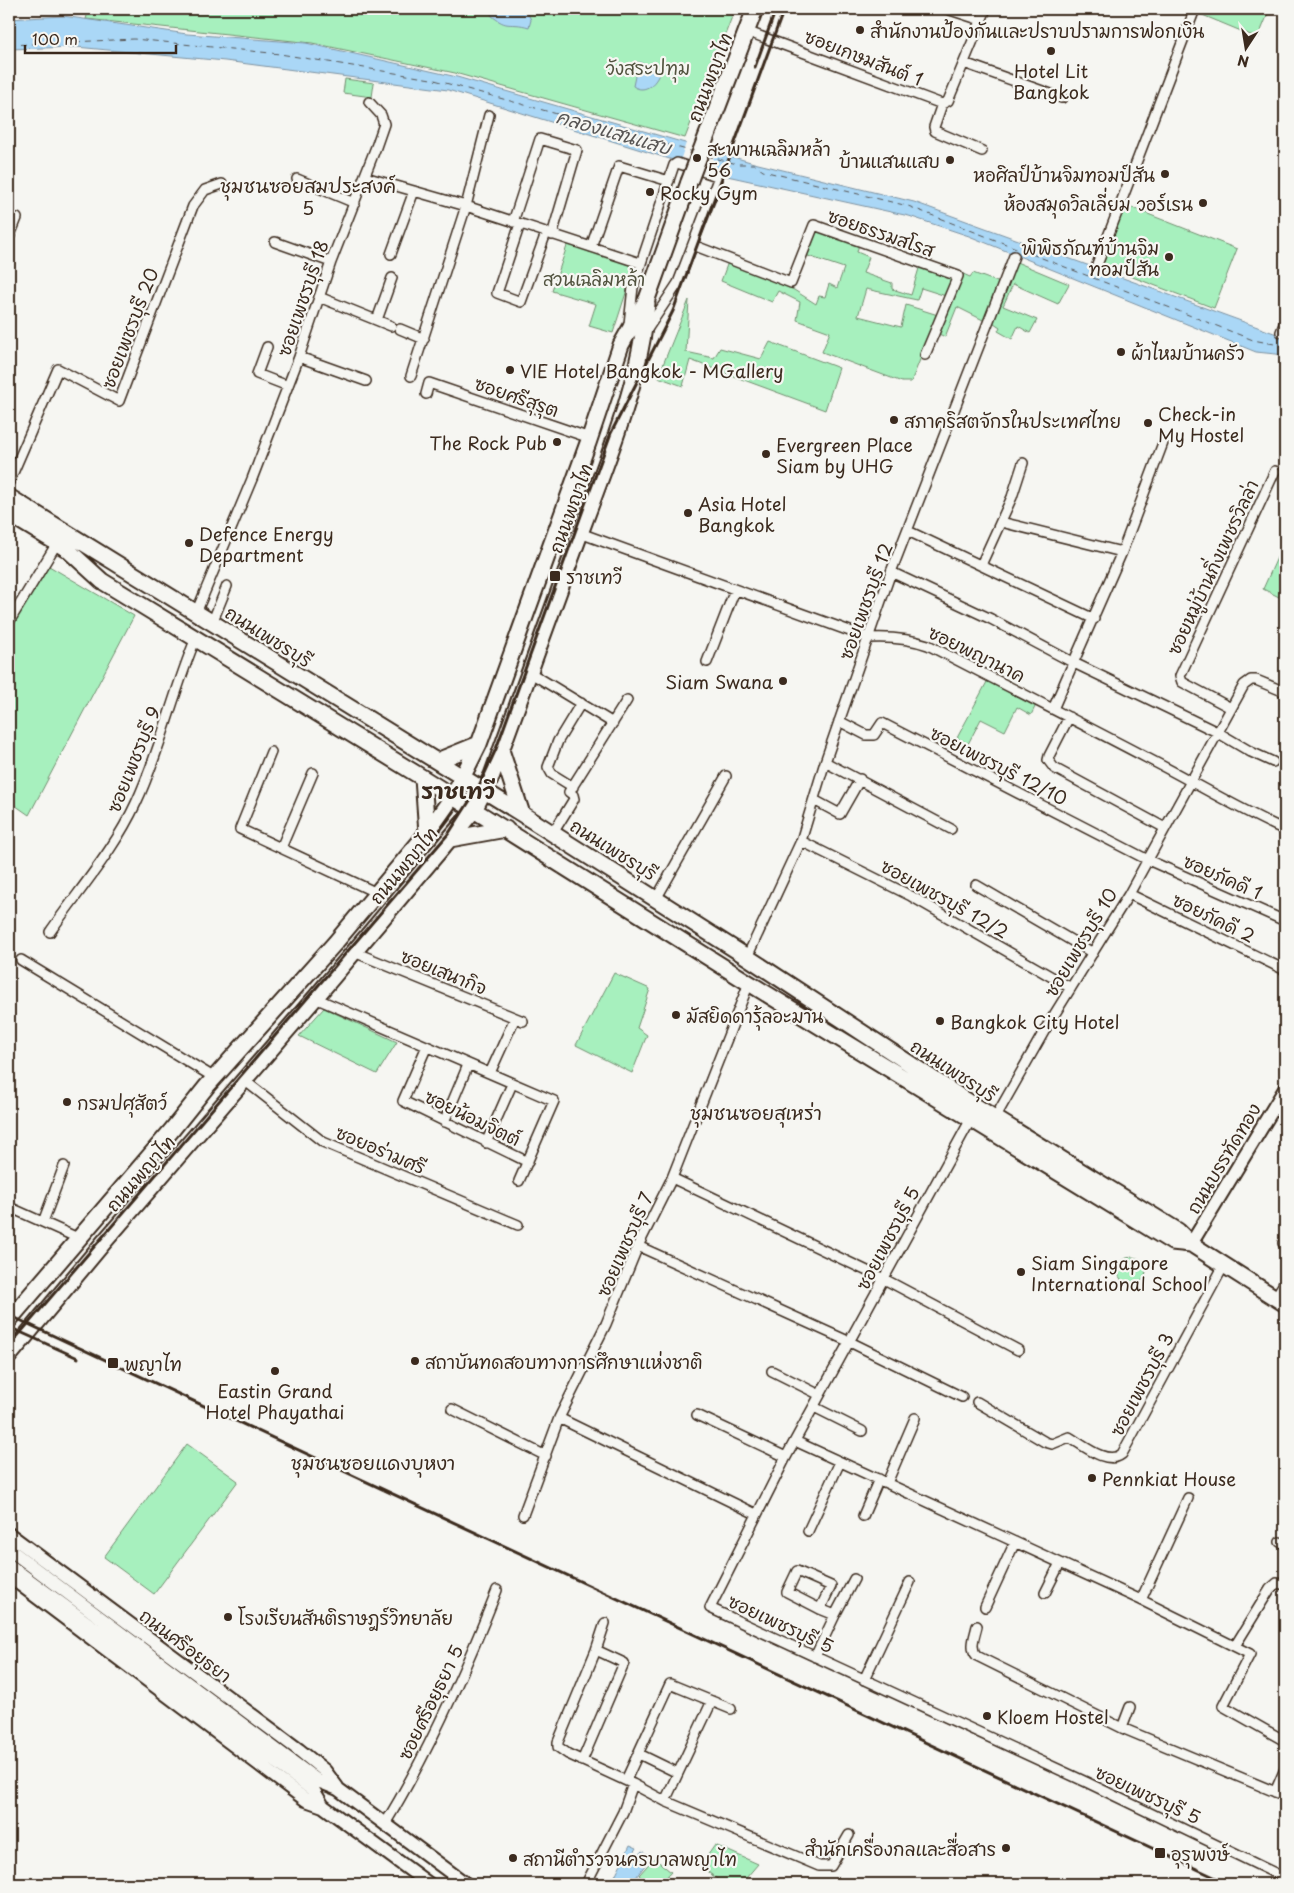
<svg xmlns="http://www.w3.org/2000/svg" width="1294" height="1893" viewBox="0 0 1294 1893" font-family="'Playpen Sans','Playpen Sans Thai',sans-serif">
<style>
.green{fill:#a7f0be;stroke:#718d6e}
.water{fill:#aad7f6;stroke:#7e92a0}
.pier{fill:#f6f6f2}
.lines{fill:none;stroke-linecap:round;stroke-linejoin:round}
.ferry{stroke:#575554;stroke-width:1;stroke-dasharray:6 5;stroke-linecap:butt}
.street-casing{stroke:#3b2a1e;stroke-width:12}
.secondary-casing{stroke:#3b2a1e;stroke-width:16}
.primary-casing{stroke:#3b2a1e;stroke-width:19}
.street{stroke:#f6f6f2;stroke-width:9}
.secondary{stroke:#f6f6f2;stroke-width:12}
.primary{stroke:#f6f6f2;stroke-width:15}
.rail{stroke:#3b2a1e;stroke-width:3}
.primary-bridge-casing{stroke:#3b2a1e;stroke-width:19;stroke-linecap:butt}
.primary-bridge{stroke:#f6f6f2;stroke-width:15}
.poi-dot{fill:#3b2a1e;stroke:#f6f6f2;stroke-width:2}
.labels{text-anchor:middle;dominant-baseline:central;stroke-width:4.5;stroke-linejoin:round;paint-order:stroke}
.poi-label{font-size:18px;fill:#3b2a1e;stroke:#f6f6f2;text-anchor:start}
.street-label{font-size:18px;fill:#3b2a1e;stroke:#f6f6f2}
.park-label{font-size:18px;fill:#51523e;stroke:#f6f6f2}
.water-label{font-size:19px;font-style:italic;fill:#575554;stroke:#f6f6f2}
.neighbourhood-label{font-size:19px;fill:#3b2a1e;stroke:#f6f6f2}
.district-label{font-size:22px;font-weight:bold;fill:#3b2a1e;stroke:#f6f6f2}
</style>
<rect width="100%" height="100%" fill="#f6f6f2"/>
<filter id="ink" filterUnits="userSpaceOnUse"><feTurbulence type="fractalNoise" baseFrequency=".02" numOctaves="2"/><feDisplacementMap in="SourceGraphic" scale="10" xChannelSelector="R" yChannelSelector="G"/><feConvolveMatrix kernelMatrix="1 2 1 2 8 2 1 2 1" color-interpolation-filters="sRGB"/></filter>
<g filter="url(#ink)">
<path class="green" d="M89 9H735L685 138 455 73 312 43 86 19Z
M1202 9H1270L1258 38 1200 14Z
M345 79 374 83 372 97 343 93Z
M1125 205 1237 249 1214 308 1101 265Z
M815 228 859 244 857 252 869 257 863 273 892 283V289L911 295 920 265 955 277 946 296 921 288 917 300 866 289 858 316 901 327 906 305 938 315 911 382H902L822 352 830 332 797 320 800 302 778 291 772 302 721 281 728 262 794 290 816 304 819 296 825 297 829 284 837 288 844 268 805 255Z
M568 243 635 265 613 333 589 326 596 304 552 291Z
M1014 261 1069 284 1058 304 1013 284 1003 306 1037 320 1030 333 1018 326 1012 339 998 331 1000 327 991 321Z
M961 273 970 277 973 273 1000 283 985 321 957 307 945 337 937 333Z
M689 300 686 352 714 358 720 348 761 359 770 342 839 368 825 410 690 360 683 386 658 377Z
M1285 540V600L1263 589Z
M49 566 134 616 29 815 9 801V631Z
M988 680 1036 705 1031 715 1017 707 1005 731 981 719 968 744 957 738Z
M614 973 650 989 637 1028 647 1035 632 1073 576 1045Z
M324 1008 397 1042 377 1074 299 1036Z
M1118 1271a14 14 0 1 1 28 0a14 14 0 1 1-28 0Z
M187 1444 238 1481 154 1594 104 1557Z
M715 1845 758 1864 741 1884H724L700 1866Z
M654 1858 671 1872 660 1884H649L639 1875Z"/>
<path class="water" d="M491 9H526L531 20 529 27C509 21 508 30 491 15Z
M63 16 187 34 306 43 457 77 754 163 914 202 1285 337V355L1256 352 969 236 909 216 718 174 448 90 225 61 76 47 9 49V19Z
M638 62 660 70C658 82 645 95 633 86Z
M630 1845 637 1848 634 1853 638 1855 642 1851 651 1857 631 1884H619L613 1880Z"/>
<path class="pier" d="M687 140 717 149 708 173 679 164Z"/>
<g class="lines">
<path class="ferry" d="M9 45 134 39 280 54 431 79 694 152
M707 156 737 164H754L763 171 908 206 1253 340 1285 346"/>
<defs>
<path id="street" d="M947 9 981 20
M746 31 942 104 948 101 986 9
M964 63 1062 98
M942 104 934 127 935 131 982 151
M365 177 466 206 640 263
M297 179 355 203
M513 222 540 139 577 150 552 235
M520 224 497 293 521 302 546 233
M9 238 17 218
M275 242 331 262
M693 245 791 283 814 225 958 276 925 355
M591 247 619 166 669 181
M391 254 414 191
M1097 265 1195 9
M319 297 391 326
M377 320 392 278
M629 324 633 287 674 165 677 163 717 176 718 179 678 283 646 331
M400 329 424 339
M1281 332 1285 322
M267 347 257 374 288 386
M299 357 366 381
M411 376 466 206 489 115
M426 394 429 383 590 438
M9 482 58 369 119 401 193 206 205 190 222 184
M1001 522 1122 552
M908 531 1094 619
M580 533 869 638C890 637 908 638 928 645 1001 683 1075 720 1147 758 1194 782 1238 809 1285 830
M981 565 1012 497 1023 463
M891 572 991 619 1074 663 1217 732 1251 752 1273 762
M196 613 252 479 299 357 331 262 376 147 384 124 381 115 369 102
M9 622 57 543
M212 623 227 586
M707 662 735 590
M529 672 613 723
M1231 708 1182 682 1180 676 1275 471
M1053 709 1122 552 1163 443
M1069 717 1049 756 1048 760 1054 768 1165 828
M839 721 866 735H874L882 723 1148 860 1285 921
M271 752 240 829 377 893
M825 762 951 829
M573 787 552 774 548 767 558 741 581 703
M814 800 840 814 860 779
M553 833 574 799 573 795 569 792 627 700
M801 841 911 896 1071 988
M281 848 313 773
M976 885 1093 953
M1129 894 1285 970
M656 899 726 776
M50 932C79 890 115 849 136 803 161 750 173 692 196 638
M354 952 523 1021
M747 957 801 841 825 762 891 572 1014 256
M21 960 215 1078
M315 998 554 1101 519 1181
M427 1046 403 1101 528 1162
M490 1073 515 1018
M244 1080 323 1142 518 1225
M995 1118 1046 1028 1129 894 1244 685 1251 680H1256L1285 692
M971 1119 786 1457 710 1608 1086 1782 1285 1878
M444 1122 468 1065
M486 1143 512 1084
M672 1178 884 1279 1018 1350
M9 1207 78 1238
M43 1222 64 1166
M1283 1243 1285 1244
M638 1246 850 1342 962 1397
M1275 1298 1285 1282
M772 1371 820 1395
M977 1402 1045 1442 1052 1444 1069 1437C1083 1445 1107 1466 1122 1454L1224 1265
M814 1407 862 1431
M452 1409 546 1456
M697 1415 786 1457
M559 1418 756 1514
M795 1441 1141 1600 1250 1654 1223 1706 1285 1741
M887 1483 915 1418
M523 1515 559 1418 606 1324 638 1246 672 1178 749 983
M863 1516 879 1479
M808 1531 840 1462
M1280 1542 1285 1544
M1045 1593 1060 1563
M1141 1600 1188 1498
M985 1607 1015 1542
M835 1615 854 1579
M605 1623 596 1650 558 1742V1747L568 1754 633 1784 665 1801 819 1866H831L849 1835
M977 1626C975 1636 969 1648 977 1656L1122 1728 1285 1796
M1235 1646 1270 1589 1277 1583 1285 1585
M815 1657 835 1615 820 1609 787 1592 797 1571 831 1586 820 1609
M864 1680 910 1582
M1122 1728 1130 1707
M639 1754 678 1773
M582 1761 624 1663 596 1650
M626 1780 670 1684 731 1709
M1275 1792 1285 1769
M665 1801 712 1701
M385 1824C430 1750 465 1671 497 1590
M586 1884 623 1812 633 1784"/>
<path id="secondary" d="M1191 1244 1285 1089
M9 1534 299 1750 325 1771 337 1787
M9 1549 318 1781 338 1789 466 1884
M9 1565 285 1769 314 1791 323 1806
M9 1576 306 1800 323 1806 429 1884"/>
<path id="primary" d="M712 122 755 9
M9 497 522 814 747 957 959 1096 1178 1231 1191 1244 1285 1304
M9 514 67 549 102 581 423 778 749 983 1172 1242 1191 1244
M501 750 522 814
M437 761 479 744
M423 778 427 833
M450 839 506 829
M9 1320 171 1131 207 1086 335 943 427 833 453 796 479 744 588 443 621 345 647 299 689 182
M9 1356 104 1242 315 998 474 810 492 775C521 696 549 617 578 539 606 462 640 385 647 303"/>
</defs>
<use href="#street" class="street-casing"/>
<use href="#secondary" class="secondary-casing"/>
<use href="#primary" class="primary-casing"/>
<use href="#street" class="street"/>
<use href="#secondary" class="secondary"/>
<use href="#primary" class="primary"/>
<path class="rail" d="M755 67 776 9
M431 842 454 812
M9 1315 1229 1884
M9 1327 78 1358
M9 1346 449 833 478 788 496 749 611 433 673 311 784 9"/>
<defs>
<path id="primary-bridge" d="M689 182 712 122"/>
</defs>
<use href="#primary-bridge" class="primary-bridge-casing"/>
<use href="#primary-bridge" class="primary-bridge"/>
</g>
</g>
<g class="poi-dot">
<circle cx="860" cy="30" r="5"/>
<circle cx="1051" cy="51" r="5"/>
<circle cx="697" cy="158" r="5"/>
<circle cx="950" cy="160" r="5"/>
<circle cx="1165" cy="174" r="5"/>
<circle cx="650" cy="192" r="5"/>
<circle cx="1203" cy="203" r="5"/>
<circle cx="1169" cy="257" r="5"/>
<circle cx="1121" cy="352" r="5"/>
<circle cx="510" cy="370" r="5"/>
<circle cx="894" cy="420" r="5"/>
<circle cx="1148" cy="423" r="5"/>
<circle cx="557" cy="442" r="5"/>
<circle cx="766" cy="454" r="5"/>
<circle cx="688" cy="513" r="5"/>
<circle cx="189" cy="543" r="5"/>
<rect x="549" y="570" width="12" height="12" rx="2.5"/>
<circle cx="783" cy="681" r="5"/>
<circle cx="676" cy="1015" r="5"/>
<circle cx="940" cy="1021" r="5"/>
<circle cx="67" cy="1102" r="5"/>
<circle cx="1021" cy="1272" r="5"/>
<circle cx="415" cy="1361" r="5"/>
<rect x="107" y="1357" width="12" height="12" rx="2.5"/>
<circle cx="275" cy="1371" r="5"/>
<circle cx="1092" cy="1478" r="5"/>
<circle cx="228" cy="1617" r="5"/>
<circle cx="987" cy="1716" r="5"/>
<circle cx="1006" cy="1848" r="5"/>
<rect x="1154" y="1847" width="12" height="12" rx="2.5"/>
<circle cx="513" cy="1858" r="5"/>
</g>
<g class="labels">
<g class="poi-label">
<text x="870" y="30">สำนักงานป้องกันและปราบปรามการฟอกเงิน</text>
<text x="1051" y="70" text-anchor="middle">Hotel Lit<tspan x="1051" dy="21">Bangkok</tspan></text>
<text x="707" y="148">สะพานเฉลิมหล้า<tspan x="707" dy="21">56</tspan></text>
<text x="940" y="160" text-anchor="end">บ้านแสนแสบ</text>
<text x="1155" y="174" text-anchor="end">หอศิลป์บ้านจิมทอมป์สัน</text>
<text x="660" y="192">Rocky Gym</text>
<text x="1193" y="203" text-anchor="end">ห้องสมุดวิลเลี่ยม วอร์เรน</text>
<text x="1159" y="247" text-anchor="end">พิพิธภัณฑ์บ้านจิม<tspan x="1159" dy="21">ทอมป์สัน</tspan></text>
<text x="1131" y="352">ผ้าไหมบ้านครัว</text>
<text x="520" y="370">VIE Hotel Bangkok - MGallery</text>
<text x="1158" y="413">Check-in<tspan x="1158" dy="21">My Hostel</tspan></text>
<text x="904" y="420">สภาคริสตจักรในประเทศไทย</text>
<text x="547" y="442" text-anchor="end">The Rock Pub</text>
<text x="776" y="444">Evergreen Place<tspan x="776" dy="21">Siam by UHG</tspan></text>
<text x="698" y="503">Asia Hotel<tspan x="698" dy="21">Bangkok</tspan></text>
<text x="199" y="533">Defence Energy<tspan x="199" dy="21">Department</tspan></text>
<text x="566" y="576">ราชเทวี</text>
<text x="773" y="681" text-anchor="end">Siam Swana</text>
<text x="686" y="1015">มัสยิดดารุ้ลอะมาน</text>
<text x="950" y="1021">Bangkok City Hotel</text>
<text x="77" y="1102">กรมปศุสัตว์</text>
<text x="1031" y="1262">Siam Singapore<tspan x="1031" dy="21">International School</tspan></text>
<text x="425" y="1361">สถาบันทดสอบทางการศึกษาแห่งชาติ</text>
<text x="124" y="1363">พญาไท</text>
<text x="275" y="1390" text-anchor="middle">Eastin Grand<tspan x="275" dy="21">Hotel Phayathai</tspan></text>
<text x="1102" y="1478">Pennkiat House</text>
<text x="238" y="1617">โรงเรียนสันติราษฎร์วิทยาลัย</text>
<text x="997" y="1716">Kloem Hostel</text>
<text x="996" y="1848" text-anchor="end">สำนักเครื่องกลและสื่อสาร</text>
<text x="1171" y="1853">อุรุพงษ์</text>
<text x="523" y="1858">สถานีตำรวจนครบาลพญาไท</text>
</g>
<g class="street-label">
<text transform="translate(864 57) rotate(21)">ซอยเกษมสันต์ 1</text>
<text transform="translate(709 77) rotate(-69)">ถนนพญาไท</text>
<text transform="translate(881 232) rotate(19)">ซอยธรรมสโรส</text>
<text transform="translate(302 298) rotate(-71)">ซอยเพชรบุรี 18</text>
<text transform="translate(129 328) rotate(-69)">ซอยเพชรบุรี 20</text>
<text transform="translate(517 396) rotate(19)">ซอยศรีสุรุต</text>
<text transform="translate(570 508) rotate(-70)">ถนนพญาไท</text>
<text transform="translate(1212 567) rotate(-65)">ซอยหมู่บ้านกิ่งเพชรวิลล่า</text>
<text transform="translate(865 601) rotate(-70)">ซอยเพชรบุรี 12</text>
<text transform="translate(269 636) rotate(32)">ถนนเพชรบุรี</text>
<text transform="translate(977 653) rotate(26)">ซอยพญานาค</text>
<text transform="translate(133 759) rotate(-68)">ซอยเพชรบุรี 9</text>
<text transform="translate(999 765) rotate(27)">ซอยเพชรบุรี 12/10</text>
<text transform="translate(614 849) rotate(32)">ถนนเพชรบุรี</text>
<text transform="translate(403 865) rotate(-50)">ถนนพญาไท</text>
<text transform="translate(1223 876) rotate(24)">ซอยภัคดี 1</text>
<text transform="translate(945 898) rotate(29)">ซอยเพชรบุรี 12/2</text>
<text transform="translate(1214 917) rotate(26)">ซอยภัคดี 2</text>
<text transform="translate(1080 942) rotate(-59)">ซอยเพชรบุรี 10</text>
<text transform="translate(444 971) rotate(22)">ซอยเสนากิจ</text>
<text transform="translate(954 1070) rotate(33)">ถนนเพชรบุรี</text>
<text transform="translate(473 1117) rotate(26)">ซอยน้อมจิตต์</text>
<text transform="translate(381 1149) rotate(23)">ซอยอร่ามศรี</text>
<text transform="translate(1223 1158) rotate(-59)">ถนนบรรทัดทอง</text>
<text transform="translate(140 1173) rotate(-49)">ถนนพญาไท</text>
<text transform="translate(887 1238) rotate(-62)">ซอยเพชรบุรี 5</text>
<text transform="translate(624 1244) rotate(-66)">ซอยเพชรบุรี 7</text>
<text transform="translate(1141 1384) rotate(-62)">ซอยเพชรบุรี 3</text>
<text transform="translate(781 1623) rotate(25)">ซอยเพชรบุรี 5</text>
<text transform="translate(186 1645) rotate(37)">ถนนศรีอยุธยา</text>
<text transform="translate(430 1702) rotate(-64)">ซอยศรีอยุธยา 5</text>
<text transform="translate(1148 1794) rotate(25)">ซอยเพชรบุรี 5</text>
</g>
<g class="park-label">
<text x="648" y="67">วังสระปทุม</text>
<text x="594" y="278">สวนเฉลิมหล้า</text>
</g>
<g class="water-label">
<text transform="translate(614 131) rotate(16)">คลองแสนแสบ</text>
</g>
<g class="neighbourhood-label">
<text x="308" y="185">ชุมชนซอยสมประสงค์<tspan x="308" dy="22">5</tspan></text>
<text x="756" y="1112">ชุมชนซอยสุเหร่า</text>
<text x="373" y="1462">ชุมชนซอยแดงบุหงา</text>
</g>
<g class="district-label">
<text x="458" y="789">ราชเทวี</text>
</g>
</g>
<rect width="1294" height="1893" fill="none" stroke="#f6f6f2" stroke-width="30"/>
<rect x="15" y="15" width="1264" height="1863" fill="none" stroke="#3b2a1e" stroke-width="2" filter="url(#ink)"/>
<g transform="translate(1246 48) rotate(192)" stroke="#f6f6f2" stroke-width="4" paint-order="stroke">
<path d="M0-4L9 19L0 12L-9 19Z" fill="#3b2a1e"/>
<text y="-8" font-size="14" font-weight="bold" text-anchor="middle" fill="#3b2a1e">N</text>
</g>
<path d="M25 45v8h151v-8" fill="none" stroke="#3b2a1e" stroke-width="2.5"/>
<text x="32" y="45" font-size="15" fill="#3b2a1e" stroke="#f6f6f2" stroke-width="4" paint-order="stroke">100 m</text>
</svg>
